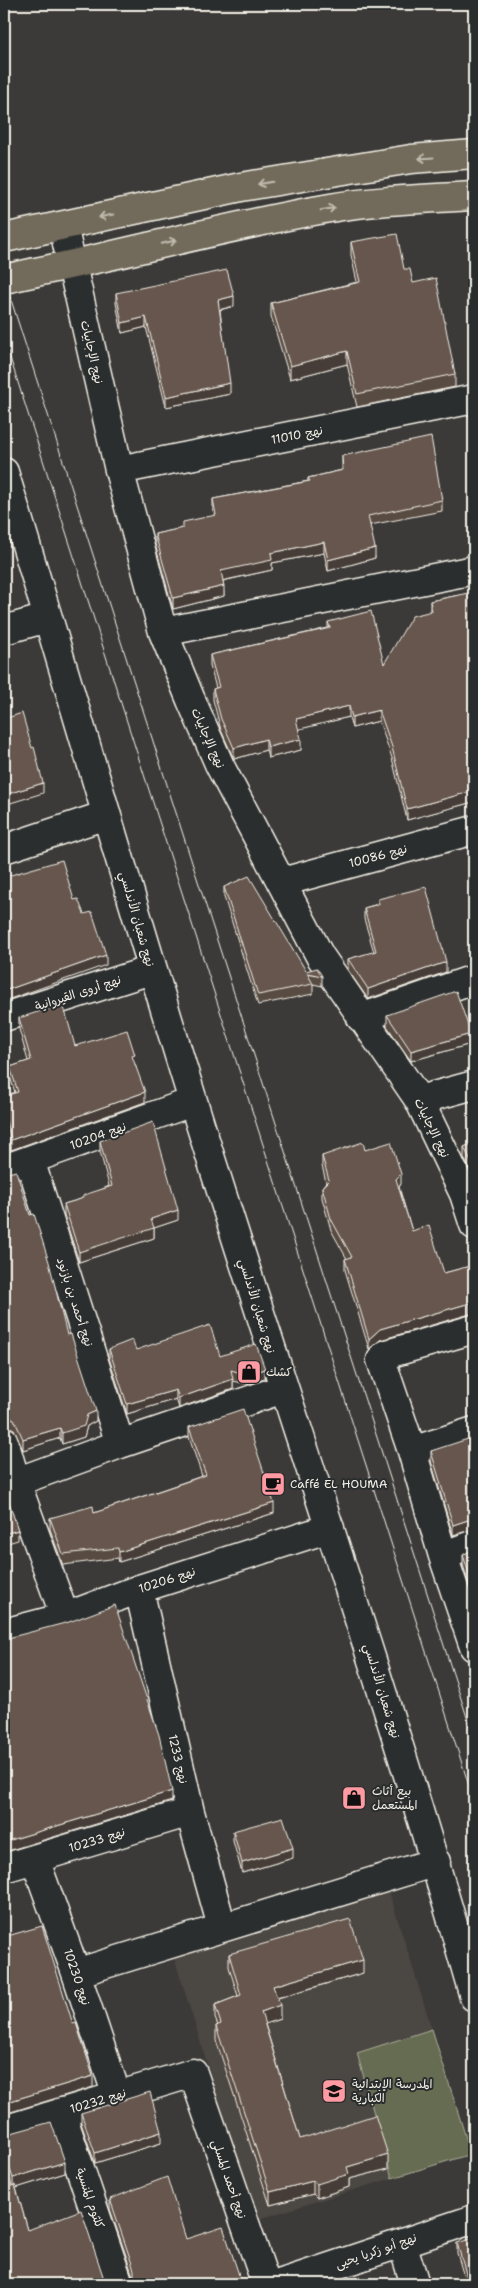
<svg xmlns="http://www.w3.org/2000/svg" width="478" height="2288" viewBox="0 0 478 2288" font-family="'Shantell Sans','Playpen Sans Arabic',sans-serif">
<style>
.built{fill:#4c4642}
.green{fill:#666c51;stroke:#adae9c}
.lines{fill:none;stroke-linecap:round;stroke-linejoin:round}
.minor-casing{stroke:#f4f1e8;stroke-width:31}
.major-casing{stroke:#f4f1e8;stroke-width:31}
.minor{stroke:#2a2d2e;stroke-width:28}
.major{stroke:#726b5a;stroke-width:28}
.tram{stroke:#f4f1e8;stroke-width:1}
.major-bridge-casing{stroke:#f4f1e8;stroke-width:31;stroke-linecap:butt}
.major-bridge{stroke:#726b5a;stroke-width:28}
.wall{fill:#584b43;stroke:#f4f1e8}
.shaded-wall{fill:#473d37;stroke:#f4f1e8}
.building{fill:#66574e;stroke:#f4f1e8}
.oneway{stroke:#c0bbaf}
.labels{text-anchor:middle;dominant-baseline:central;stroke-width:4;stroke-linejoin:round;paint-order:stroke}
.street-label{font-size:12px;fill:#f4f1e8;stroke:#2a2d2e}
.poi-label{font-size:12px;fill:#f4f1e8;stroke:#2a2d2e;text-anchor:start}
</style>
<rect width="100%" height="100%" fill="#3c3a38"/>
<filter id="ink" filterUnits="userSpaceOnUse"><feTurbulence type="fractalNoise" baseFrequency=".02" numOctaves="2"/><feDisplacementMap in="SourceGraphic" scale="10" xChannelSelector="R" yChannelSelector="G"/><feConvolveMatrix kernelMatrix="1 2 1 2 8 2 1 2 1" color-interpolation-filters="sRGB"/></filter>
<g filter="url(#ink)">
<path class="built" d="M387 1885 471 2154 256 2220 172 1951Z"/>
<path class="green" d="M432 2029 471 2154 392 2178 357 2053Z"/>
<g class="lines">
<defs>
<path id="minor" d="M63 226 119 470 163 632 191 700 220 766 320 956 419 1100 464 1194 474 1196
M119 470 474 399
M4 472C76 707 143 944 217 1178 303 1451 396 1722 474 1997
M4 630 47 618
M163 632 474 570
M4 849 106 815
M282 882 474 830
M4 1017 151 970
M361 1018 474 979
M419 1100 474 1085
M30 1160 120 1444
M4 1169 192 1102
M464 1194 474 1225
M474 1329 384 1355 381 1360 412 1451 443 1556 474 1647
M4 1441 16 1482 65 1617
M412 1451 474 1431
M16 1482 120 1444 283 1389
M443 1556 474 1544
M139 1589 190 1812 222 1927
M4 1633 65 1617 139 1589 330 1528
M35 1859 76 1973 117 2096
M4 1868 190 1812
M76 1973 436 1862
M61 2112 119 2284
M4 2130 193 2073 266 2284
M402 2243 415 2284
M279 2284 474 2219"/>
<path id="major" d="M4 238 241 187 411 159 474 154
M36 272C134 252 231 225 330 208 377 200 426 199 474 196"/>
</defs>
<use href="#minor" class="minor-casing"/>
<use href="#major" class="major-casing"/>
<use href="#minor" class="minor"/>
<use href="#major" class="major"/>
<path class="tram" d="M4 278 474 1739
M4 339 474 1801"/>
<defs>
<path id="major-bridge" d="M4 279 36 272"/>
</defs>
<use href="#major-bridge" class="major-bridge-casing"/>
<use href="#major-bridge" class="major-bridge"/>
</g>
<path class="wall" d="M351 242 404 269 413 283 455 374V387L357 407 347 364 290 379 271 316V303L357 282 351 255Z
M116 293 234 306 220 310 230 394 166 407 146 327 122 333 116 303Z
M342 456 442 500V511L370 525 375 558 328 571 324 553 272 563V570L223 581 224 596 173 609 155 544V534L183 528 214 516 213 509V499L308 481V478L342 470Z
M474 592V805L473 802 407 820 392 758 379 721 352 728 349 717 299 729 301 750 268 758 266 750 234 759 221 730 213 700V689L216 688 210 666V655L328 628V622L384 664 430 611V601Z
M224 887 306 971 322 976V986L313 984V994L258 1005 224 897Z
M378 899 446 972 368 999 348 970V959L374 952 364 919V908L378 904Z
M387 1015 471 1044 411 1061 387 1026Z
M19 1018 75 1046 135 1064 145 1102 11 1150 4 1125V1096L15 1092 10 1077V1067L28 1061 19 1029Z
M100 1141 178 1220 154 1228V1238L79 1262 64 1215V1204L81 1199 109 1186 100 1151Z
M474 1143V1178L464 1158V1147Z
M365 1150 401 1184 399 1187 412 1231 444 1273 474 1265V1314H470L380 1340 369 1349 345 1270V1259H347L331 1230 322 1198V1187L326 1182 322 1166V1156Z
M4 1174 67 1335 96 1421 87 1426 84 1437 62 1444 60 1438 23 1450 14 1429 7 1426H4Z
M109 1349 220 1356 265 1379 248 1384 233 1381V1389L179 1408 176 1399 127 1414 109 1358Z
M189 1427 274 1513 119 1562 118 1558 63 1565 50 1529V1518L94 1513 202 1476 189 1437Z
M474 1448V1529L453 1535 431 1461V1451Z
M474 1549V1599L463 1565V1555Z
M233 1831 293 1858 242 1873 233 1841Z
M229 1954 363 1973 278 1998 280 2019 265 2024 300 2139 388 2169 349 2179V2187L317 2198 313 2194 270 2205 216 2040V2026H218L215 2018V2005L238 1996 229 1967Z
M81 2113 161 2143 95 2163 81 2123Z
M4 2135 65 2173 16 2188 28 2230 104 2279 4 2284 12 2186 7 2171 4 2148Z
M110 2199 186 2239 134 2279 110 2209Z
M457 2243 474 2284H466L457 2253Z"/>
<path class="shaded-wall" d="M234 296V306L218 310V300Z
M146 317V327L122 333V323Z
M347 351V364L290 379V366Z
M230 383V394L166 407V397Z
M324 542V553L272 563V570L221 581V571L271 553Z
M375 548V558L328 571V560Z
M224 586V596L173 609V598Z
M349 706V717L296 730V719Z
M379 710V721L352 728V717Z
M266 739V750L234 759V748Z
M301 739V750L268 758V747Z
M43 783V793L4 805V795Z
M473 791V802L407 820V809Z
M106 955V965L4 1001V991Z
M446 962V972L368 999V989Z
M471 1034V1044L411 1061V1051Z
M145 1092V1102L11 1150V1140Z
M401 1174V1184L396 1190V1179Z
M178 1210V1220L154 1228V1238L79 1262V1252L151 1219Z
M470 1303V1314L380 1340 369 1349V1339L380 1329Z
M265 1369V1379L248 1384V1375Z
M233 1379V1389L179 1408V1398Z
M176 1390V1399L127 1414V1404Z
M96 1411V1421L87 1426 84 1437 62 1444V1433L87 1415Z
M60 1428V1438L23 1450V1439Z
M274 1503V1513L119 1562V1552Z
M474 1518V1529L453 1535V1525Z
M18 1530V1540L4 1544V1534Z
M172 1791V1801L4 1852V1842Z
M293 1848V1858L242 1873V1863Z
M363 1960V1973L273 1999V1986Z
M280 2005V2019L261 2025V2012Z
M93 2076V2087L4 2114V2103Z
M161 2132V2143L95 2163V2153Z
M388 2155V2169L349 2179V2187L317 2198V2184L347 2167Z
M65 2162V2173L13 2189V2178Z
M313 2181V2194L270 2205V2192Z"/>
<path class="building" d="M397 234 404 269H410L413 283 436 278 455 374 357 394 347 351 290 366 271 303 360 282 351 242Z
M227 270 234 296 218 300 230 383 166 397 146 317 122 323 116 293Z
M431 437 442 500 368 516 375 548 328 560 324 542 271 553 272 560 221 571 224 586 173 598 155 534 183 528V522L216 515 213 499 310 481 308 478 343 470 342 456Z
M474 592V794L473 791 407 809 392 747 379 710 352 717 349 706 296 719 301 739 268 747 266 739 234 748 221 719 213 689 219 687 210 655 330 628 328 622 371 611 384 664 412 616 432 611 430 601Z
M22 713 32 748 34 747 43 783 4 795V719Z
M62 860 74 900 78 899 84 914 92 912 106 955 4 991V877Z
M249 876 306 971 317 968 322 976 307 973 313 984 258 995 224 887Z
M426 887 446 962 368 989 348 959 376 951 364 908 379 904 378 899Z
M456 991 471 1034 411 1051 387 1015Z
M63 1004 75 1046 127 1030 135 1055 132 1056 145 1092 11 1140 4 1114V1096L18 1092 10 1067 31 1060 19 1018Z
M153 1122 178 1210 151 1219 154 1228 79 1252 64 1204 81 1199 84 1195 112 1186 100 1141Z
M363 1142 365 1150 391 1142 401 1174 396 1179 412 1231 429 1225 444 1273 474 1265V1303H470L380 1329 369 1339 345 1259 352 1257 331 1219 322 1187 329 1180 322 1156Z
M474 1143V1168L464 1147Z
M16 1171 30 1215 34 1214 49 1262 67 1335 71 1334 96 1411 87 1415 84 1426 62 1433 60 1428 23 1439 14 1419 7 1416H4V1174Z
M210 1325 220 1356 256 1344 265 1369 248 1375 231 1370 233 1379 179 1398 176 1390 127 1404 109 1349 132 1340 136 1350Z
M243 1409 274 1503 119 1552 118 1548 63 1554 50 1518 93 1506 94 1513 206 1475 189 1427Z
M471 1438 474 1448V1518L453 1525 431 1451Z
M4 1486 18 1530 4 1534Z
M474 1549V1589L463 1555Z
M115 1605 159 1735 172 1791 4 1842V1638H8L69 1622Z
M283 1817 293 1848 242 1863 233 1831Z
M350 1919 363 1960 273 1986 280 2005 261 2012 300 2139 375 2115 388 2155 347 2167 349 2174 317 2184 313 2181 270 2192 216 2026 221 2024 215 2005 241 1995 229 1954Z
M42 1926 73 2024 76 2023 93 2076 4 2103V1937Z
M150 2092 161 2132 95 2153 81 2113Z
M51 2122 65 2162 13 2178 7 2161 4 2135Z
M167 2177 186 2239 223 2227 242 2284H131L134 2278V2270L110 2199Z
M15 2185 28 2230 81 2210 104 2279 108 2284H4V2188Z
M474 2238V2284H469L457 2243Z
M337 2277 340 2284H314Z"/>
<defs><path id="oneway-shaft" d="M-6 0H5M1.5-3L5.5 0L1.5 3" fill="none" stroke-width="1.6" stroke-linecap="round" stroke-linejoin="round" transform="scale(1.25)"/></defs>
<g class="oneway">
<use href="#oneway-shaft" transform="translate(426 158) rotate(176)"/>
<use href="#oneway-shaft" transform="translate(265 183) rotate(171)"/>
<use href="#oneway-shaft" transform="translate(328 209) rotate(-10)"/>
<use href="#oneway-shaft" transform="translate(106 216) rotate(168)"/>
<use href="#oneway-shaft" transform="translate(169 242) rotate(-13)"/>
</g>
</g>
<defs>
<symbol id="shop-square" viewBox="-11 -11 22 22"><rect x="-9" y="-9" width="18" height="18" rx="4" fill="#ff9aa2" stroke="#2a2d2e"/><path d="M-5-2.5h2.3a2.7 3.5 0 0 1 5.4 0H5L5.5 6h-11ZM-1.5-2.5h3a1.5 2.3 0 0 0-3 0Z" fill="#111"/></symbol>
<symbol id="cafe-square" viewBox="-11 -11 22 22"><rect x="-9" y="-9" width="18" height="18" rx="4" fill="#ff9aa2" stroke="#2a2d2e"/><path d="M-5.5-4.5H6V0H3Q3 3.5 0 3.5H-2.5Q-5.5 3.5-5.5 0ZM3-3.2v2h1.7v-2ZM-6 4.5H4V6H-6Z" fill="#111"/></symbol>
<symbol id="school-square" viewBox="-11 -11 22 22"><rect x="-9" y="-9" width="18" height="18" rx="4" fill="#ff9aa2" stroke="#2a2d2e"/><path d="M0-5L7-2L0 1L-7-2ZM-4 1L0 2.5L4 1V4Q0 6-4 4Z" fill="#111"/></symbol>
</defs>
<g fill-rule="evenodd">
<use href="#shop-square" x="235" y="1358" width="28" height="28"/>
<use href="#cafe-square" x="259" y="1470" width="28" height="28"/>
<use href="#shop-square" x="340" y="1784" width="28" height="28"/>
<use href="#school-square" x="320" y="2077" width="28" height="28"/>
</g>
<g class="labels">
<g class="street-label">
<text transform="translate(92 352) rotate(77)">نهج الإجابيات</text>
<text transform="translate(297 435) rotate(-11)">نهج 11010</text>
<text transform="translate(208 738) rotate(66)">نهج الإجابيات</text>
<text transform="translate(378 856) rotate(-15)">نهج 10086</text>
<text transform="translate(137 919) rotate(74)">نهج شعبان الأندلسي</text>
<text transform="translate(78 993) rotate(-18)">نهج أروى القيروانية</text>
<text transform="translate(432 1128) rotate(64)">نهج الإجابيات</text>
<text transform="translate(98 1136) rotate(-20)">نهج 10204</text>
<text transform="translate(75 1302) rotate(72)">نهج أحمد بن بازنود</text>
<text transform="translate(257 1306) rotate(73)">نهج شعبان الأندلسي</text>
<text transform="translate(167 1580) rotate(-18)">نهج 10206</text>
<text transform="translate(382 1691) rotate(73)">نهج شعبان الأندلسي</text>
<text transform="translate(178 1759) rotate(77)">نهج 1233</text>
<text transform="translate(97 1840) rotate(-17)">نهج 10233</text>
<text transform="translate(77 1977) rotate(71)">نهج 10230</text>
<text transform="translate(98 2101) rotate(-17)">نهج 10232</text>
<text transform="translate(229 2179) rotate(71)">نهج أحمد المسلي</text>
<text transform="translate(90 2198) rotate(71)">كلثوم المنسية</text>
<text transform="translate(376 2251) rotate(-19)">نهج أبو زكريا يحيى</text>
</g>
<g class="poi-label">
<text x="266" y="1372">كشك</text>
<text x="290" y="1484">Caffé EL HOUMA</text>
<text x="372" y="1791">بيع أثاث<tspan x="372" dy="14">المستعمل</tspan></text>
<text x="352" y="2084">المدرسة الإبتدائية<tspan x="352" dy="14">الكبارية</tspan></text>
</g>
</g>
<rect width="478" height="2288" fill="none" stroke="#2a2d2e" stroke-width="20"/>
<rect x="10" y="10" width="458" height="2268" fill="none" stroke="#f4f1e8" stroke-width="2" filter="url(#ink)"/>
</svg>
